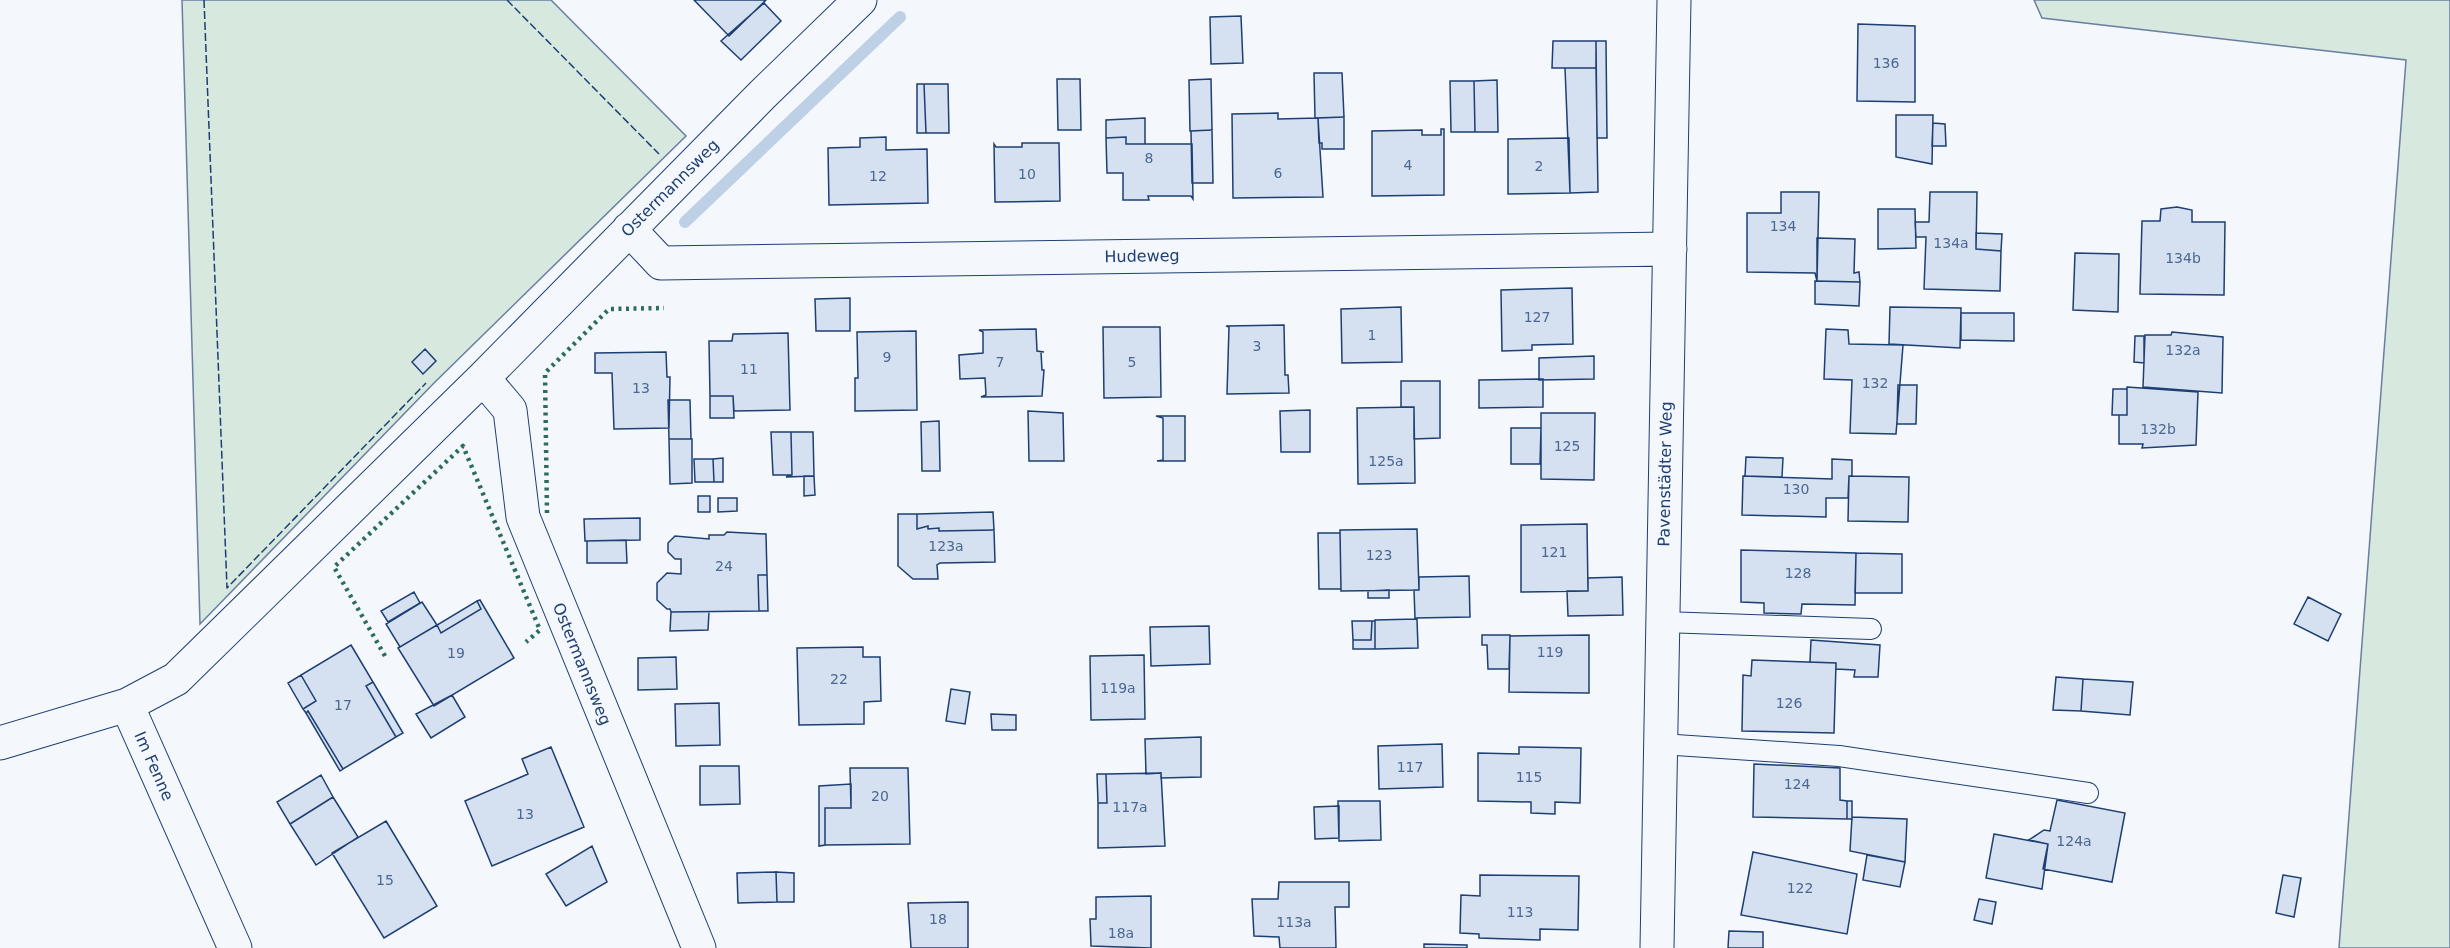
<svg xmlns="http://www.w3.org/2000/svg" width="2450" height="948" viewBox="0 0 2450 948" font-family="'DejaVu Sans',sans-serif">
<style>
.green{fill:#d7e8df;stroke:#687fa3;stroke-width:1.5}
.lines{fill:none;stroke-linecap:round;stroke-linejoin:round}
.stream{stroke:#bed0e5;stroke-width:12}
.building{fill:#d5e0f0;stroke:#1d3f73;stroke-width:1.5}
.service-casing{stroke:#1d3f73;stroke-width:22}
.minor-casing{stroke:#1d3f73;stroke-width:35}
.service{stroke:#f4f7fb;stroke-width:20}
.minor{stroke:#f4f7fb;stroke-width:33}
.hedge{stroke:#2c6c60;stroke-width:4.5;stroke-dasharray:3 4.5;stroke-linecap:butt}
.fence{stroke:#1d3f73;stroke-width:1.5;stroke-dasharray:8 3;stroke-linecap:butt}
.labels{text-anchor:middle;dominant-baseline:central;stroke-width:4.5;stroke-linejoin:round;paint-order:stroke}
.number-label{font-size:14px;fill:#4b6792}
.street-label{font-size:16px;fill:#1d3f73;stroke:#f4f7fb}
</style>
<rect width="100%" height="100%" fill="#f4f7fb"/>
<path class="green" d="M182 0H551L686 136 434 383 200 624Z
M2034 0H2450V948H2339L2406 60 2042 18Z"/>
<g class="lines">
<path class="stream" d="M685 222 900 17"/>
</g>
<path class="building" d="M694 0H766L729 36Z
M764 3 781 21 741 60 721 41Z
M1241 16 1243 63 1211 64 1210 17Z
M1858 24 1915 26V102L1857 101Z
M1553 41H1596V68H1552Z
M1596 41H1606L1607 138H1597Z
M1565 68H1596L1598 192 1570 193Z
M1314 73H1342L1344 117 1315 118Z
M1057 79H1080L1081 130H1058Z
M1211 79 1212 130 1190 131 1189 80Z
M1497 80 1498 132H1475L1474 81Z
M1450 81H1474L1475 132H1451Z
M917 84H924L926 133H917Z
M924 84H948L949 133H926Z
M1278 113V119L1318 118 1323 197 1233 198 1232 114Z
M1896 115H1933L1932 164 1896 157Z
M1344 117V149H1322V143H1319L1318 118Z
M1145 118V144H1126V137L1106 138V120Z
M1933 123 1945 124 1946 146H1932Z
M1441 129H1444V195L1372 196V131L1422 130V135H1441Z
M1212 130 1213 183H1192L1191 131Z
M886 137V150L927 149 928 203 829 205 828 148 860 147V138Z
M1126 137V144H1192L1193 199 1191 196H1148L1149 200H1123V173H1107L1106 138Z
M1569 138 1570 193 1508 194V139Z
M1022 143H1059L1060 201 995 202 994 144 996 147H1022Z
M1781 192H1819L1817 281 1815 273 1747 272V213H1781Z
M1930 192H1977L1976 249 2001 251 2000 291 1924 289 1926 237H1916L1915 222H1929Z
M2177 207 2192 210V222H2225L2224 295 2140 294 2142 221H2160L2161 209Z
M1878 209H1915L1916 248 1878 249Z
M1976 233 2002 234 2001 251 1976 249Z
M1817 238 1855 239 1854 273 1859 272 1860 282 1817 281Z
M2075 253 2119 254 2118 312 2073 310Z
M1815 281 1860 282 1859 306 1815 304Z
M1572 288 1573 344 1532 345V350L1502 351 1501 290Z
M850 298V331H816L815 299Z
M1401 307 1402 362 1342 363 1341 309Z
M1890 307 1961 308 1960 348 1889 344Z
M1961 313H2014V341L1961 340Z
M1284 325 1285 375H1288L1289 393 1227 394 1229 327 1226 326Z
M1103 327H1160L1161 397 1104 398Z
M1036 329 1037 351 1044 352H1041L1042 370H1044L1042 396 981 397 986 395 985 378 960 379 959 355 983 353V332L979 330Z
M1826 329 1848 330 1849 344 1903 345 1896 434 1850 433 1852 380 1824 379Z
M916 331 917 410 855 411V378H858L857 332Z
M2172 332 2223 337 2222 393 2143 387 2145 335H2171Z
M788 333 790 410 734 411 733 396H710L709 341H732L733 334Z
M2135 336H2144V363L2134 362Z
M425 349 436 361 423 374 412 362Z
M666 352 667 377H670L669 428 614 429 612 373H595V353Z
M1594 356V379L1539 380V358Z
M1479 380 1543 379V407L1479 408Z
M1401 381H1440V438L1414 439V407H1401Z
M1898 385H1917L1916 424H1897Z
M2127 387 2198 392 2196 445 2142 448 2143 444H2119V415H2127Z
M2113 389H2127V415H2112Z
M710 396H733L734 418H710Z
M668 400H690L691 439H669Z
M1414 407 1415 483 1358 484 1357 408Z
M1310 410V452H1281L1280 411Z
M1028 411 1063 413 1064 461H1029Z
M1541 413H1595L1594 480 1541 479Z
M1156 416H1185V461H1157L1163 460V418Z
M939 421 940 471H922L921 422Z
M1511 428H1541L1540 464H1511Z
M771 432H791L792 475H773Z
M791 432H813L814 476 786 477 792 475Z
M669 439H692V483L670 484Z
M1746 457 1783 458 1782 477 1745 476Z
M723 458V482H714L713 459Z
M694 459H713L714 482H695Z
M1832 459 1852 460V476H1849L1848 498H1826V517L1742 515 1743 476 1832 479Z
M804 476H814L815 495 804 496Z
M1849 476 1909 477 1908 522 1848 521Z
M698 496H710V512H698Z
M718 498H737V511L718 512Z
M993 512 994 530 939 531V528L928 529V526L917 529V514Z
M898 514H917V529L928 526V529L939 528V531L994 530 995 562 940 563 937 565 938 579H913L898 566Z
M640 518V540L585 541 584 519Z
M1587 524 1588 591 1521 592V525Z
M1417 529 1419 590 1341 591 1340 530Z
M727 532 766 534 767 575H758L759 611 671 612 670 609H667L657 600V583L667 573 681 574V559H675L668 552V543L675 536 709 539V535H724Z
M1318 533H1340L1341 589H1319Z
M626 540 627 563H587V541Z
M1741 550 1856 553 1855 605 1802 604 1801 614 1764 613V603L1741 602Z
M1856 553 1902 554V593H1855Z
M758 575H767L768 611H759Z
M1469 576 1470 617 1415 618 1414 590H1419V577Z
M1622 577 1623 615 1568 616 1567 591H1588V578Z
M1389 590V598H1368V591Z
M414 592 420 603 388 622 381 611Z
M2308 597 2341 614 2328 641 2294 624Z
M480 600 514 658 434 706 398 648 437 625 441 633 481 609 477 601Z
M477 601 481 609 441 633 437 625Z
M422 602 437 625 400 647 386 624Z
M671 612H709L708 630 670 631Z
M1417 619 1418 648 1375 649V620Z
M1352 621H1372L1371 640H1353Z
M1372 621H1375V649H1353V640H1371Z
M1209 626 1210 664 1151 666 1150 627Z
M1482 635H1510L1509 669H1488L1487 645H1482Z
M1589 635V693L1509 692 1510 636Z
M1811 640 1880 645 1878 677H1854L1855 670 1836 669V663L1810 662Z
M351 645 373 682 366 686 396 737 343 769 308 711 306 713 303 709 316 701 301 675Z
M863 647V657H880L881 701 864 702V724L799 725 797 648Z
M1144 655 1145 719 1091 720 1090 656Z
M676 657 677 689 638 690V658Z
M1752 660 1836 663 1834 733 1742 731 1743 675 1751 676Z
M301 675 316 701 303 709 288 683Z
M2056 677 2083 679 2081 711 2053 710Z
M2083 679 2133 682 2130 715 2081 711Z
M373 682 403 733 396 737 366 686Z
M951 689 970 692 965 724 946 721Z
M452 695 465 717 431 738 416 714Z
M719 703 720 745 676 746 675 704Z
M308 711 343 769 340 771 306 713Z
M991 714 1016 715V730H992Z
M1201 737V777L1161 778V773L1146 774 1145 739Z
M1442 744 1443 787 1379 789 1378 746Z
M551 747 584 827 492 866 465 801 528 774 522 759Z
M1519 747 1581 748 1580 803 1555 802V814L1531 813V802L1478 801V753L1519 754Z
M1754 764 1840 768V800L1847 801V819L1753 817Z
M700 766H739L740 804 700 805Z
M850 768H908L910 844 825 845V808H851Z
M1161 773 1165 846 1098 848V803H1107L1106 774Z
M1097 774H1106L1107 803H1098Z
M321 775 333 797 290 824 277 802Z
M851 784V808H825V845L819 846V786Z
M333 797 358 837 316 865 290 824Z
M2057 800 2125 813 2112 882 2043 869 2048 844 2029 840 2044 830 2050 831Z
M1338 801H1380L1381 840 1339 841Z
M1847 801H1852V819H1847Z
M1339 806V838L1315 839 1314 807Z
M1852 817 1907 819 1905 862 1850 851Z
M386 821 437 906 384 938 332 853Z
M1994 834 2048 844 2042 889 1986 878Z
M592 846 607 882 566 906 546 874Z
M1753 852 1857 874 1847 934 1741 915Z
M1867 855 1905 862 1900 887 1863 880Z
M776 872 777 902 738 903 737 873Z
M776 872 794 873V902H777Z
M1480 875 1579 876 1578 930 1540 929V940L1479 938V934L1460 933 1461 895 1480 896Z
M2283 875 2301 878 2294 917 2276 913Z
M1279 882H1349V907H1335L1336 948H1280L1279 937 1254 936 1252 899H1278Z
M1151 896V948L1091 946 1090 919H1096V897Z
M1979 899 1996 902 1992 924 1974 920Z
M968 902V948H911L908 903Z
M1729 931 1763 932V948H1728Z
M1424 944 1467 945V948H1424Z"/>
<g class="lines">
<defs>
<path id="service" d="M1663 622 1871 629
M1661 744 1839 756 2088 793"/>
<path id="minor" d="M629 229 661 263 1670 249
M483 378 510 410 523 517 699 948
M127 705 235 948
M0 743 127 705 176 679 483 378 762 95 860 0
M1657 948 1674 0"/>
</defs>
<use href="#service" class="service-casing"/>
<use href="#minor" class="minor-casing"/>
<use href="#service" class="service"/>
<use href="#minor" class="minor"/>
<path class="hedge" d="M547 513 545 373 609 309 664 308
M385 656 334 567 463 446 540 630 526 642"/>
<path class="fence" d="M204 0 227 588 426 383
M507 0 659 154"/>
</g>
<g class="labels">
<g class="number-label">
<text x="1886" y="63">136</text>
<text x="1149" y="158">8</text>
<text x="1408" y="165">4</text>
<text x="1539" y="166">2</text>
<text x="1278" y="173">6</text>
<text x="1027" y="174">10</text>
<text x="878" y="176">12</text>
<text x="1783" y="226">134</text>
<text x="1951" y="243">134a</text>
<text x="2183" y="258">134b</text>
<text x="1537" y="317">127</text>
<text x="1372" y="335">1</text>
<text x="1257" y="346">3</text>
<text x="2183" y="350">132a</text>
<text x="887" y="357">9</text>
<text x="1000" y="362">7</text>
<text x="1132" y="362">5</text>
<text x="749" y="369">11</text>
<text x="1875" y="383">132</text>
<text x="641" y="388">13</text>
<text x="2158" y="429">132b</text>
<text x="1567" y="446">125</text>
<text x="1386" y="461">125a</text>
<text x="1796" y="489">130</text>
<text x="946" y="546">123a</text>
<text x="1554" y="552">121</text>
<text x="1379" y="555">123</text>
<text x="724" y="566">24</text>
<text x="1798" y="573">128</text>
<text x="1550" y="652">119</text>
<text x="456" y="653">19</text>
<text x="839" y="679">22</text>
<text x="1118" y="688">119a</text>
<text x="1789" y="703">126</text>
<text x="343" y="705">17</text>
<text x="1410" y="767">117</text>
<text x="1529" y="777">115</text>
<text x="1797" y="784">124</text>
<text x="880" y="796">20</text>
<text x="1130" y="807">117a</text>
<text x="525" y="814">13</text>
<text x="2074" y="841">124a</text>
<text x="385" y="880">15</text>
<text x="1800" y="888">122</text>
<text x="1520" y="912">113</text>
<text x="938" y="919">18</text>
<text x="1294" y="922">113a</text>
<text x="1121" y="933">18a</text>
</g>
<g class="street-label">
<text transform="translate(670 188) rotate(-45)">Ostermannsweg</text>
<text transform="translate(1142 256) rotate(-1)">Hudeweg</text>
<text transform="translate(1665 474) rotate(-89)">Pavenstädter Weg</text>
<text transform="translate(582 664) rotate(68)">Ostermannsweg</text>
<text transform="translate(154 766) rotate(66)">Im Fenne</text>
</g>
</g>
</svg>
